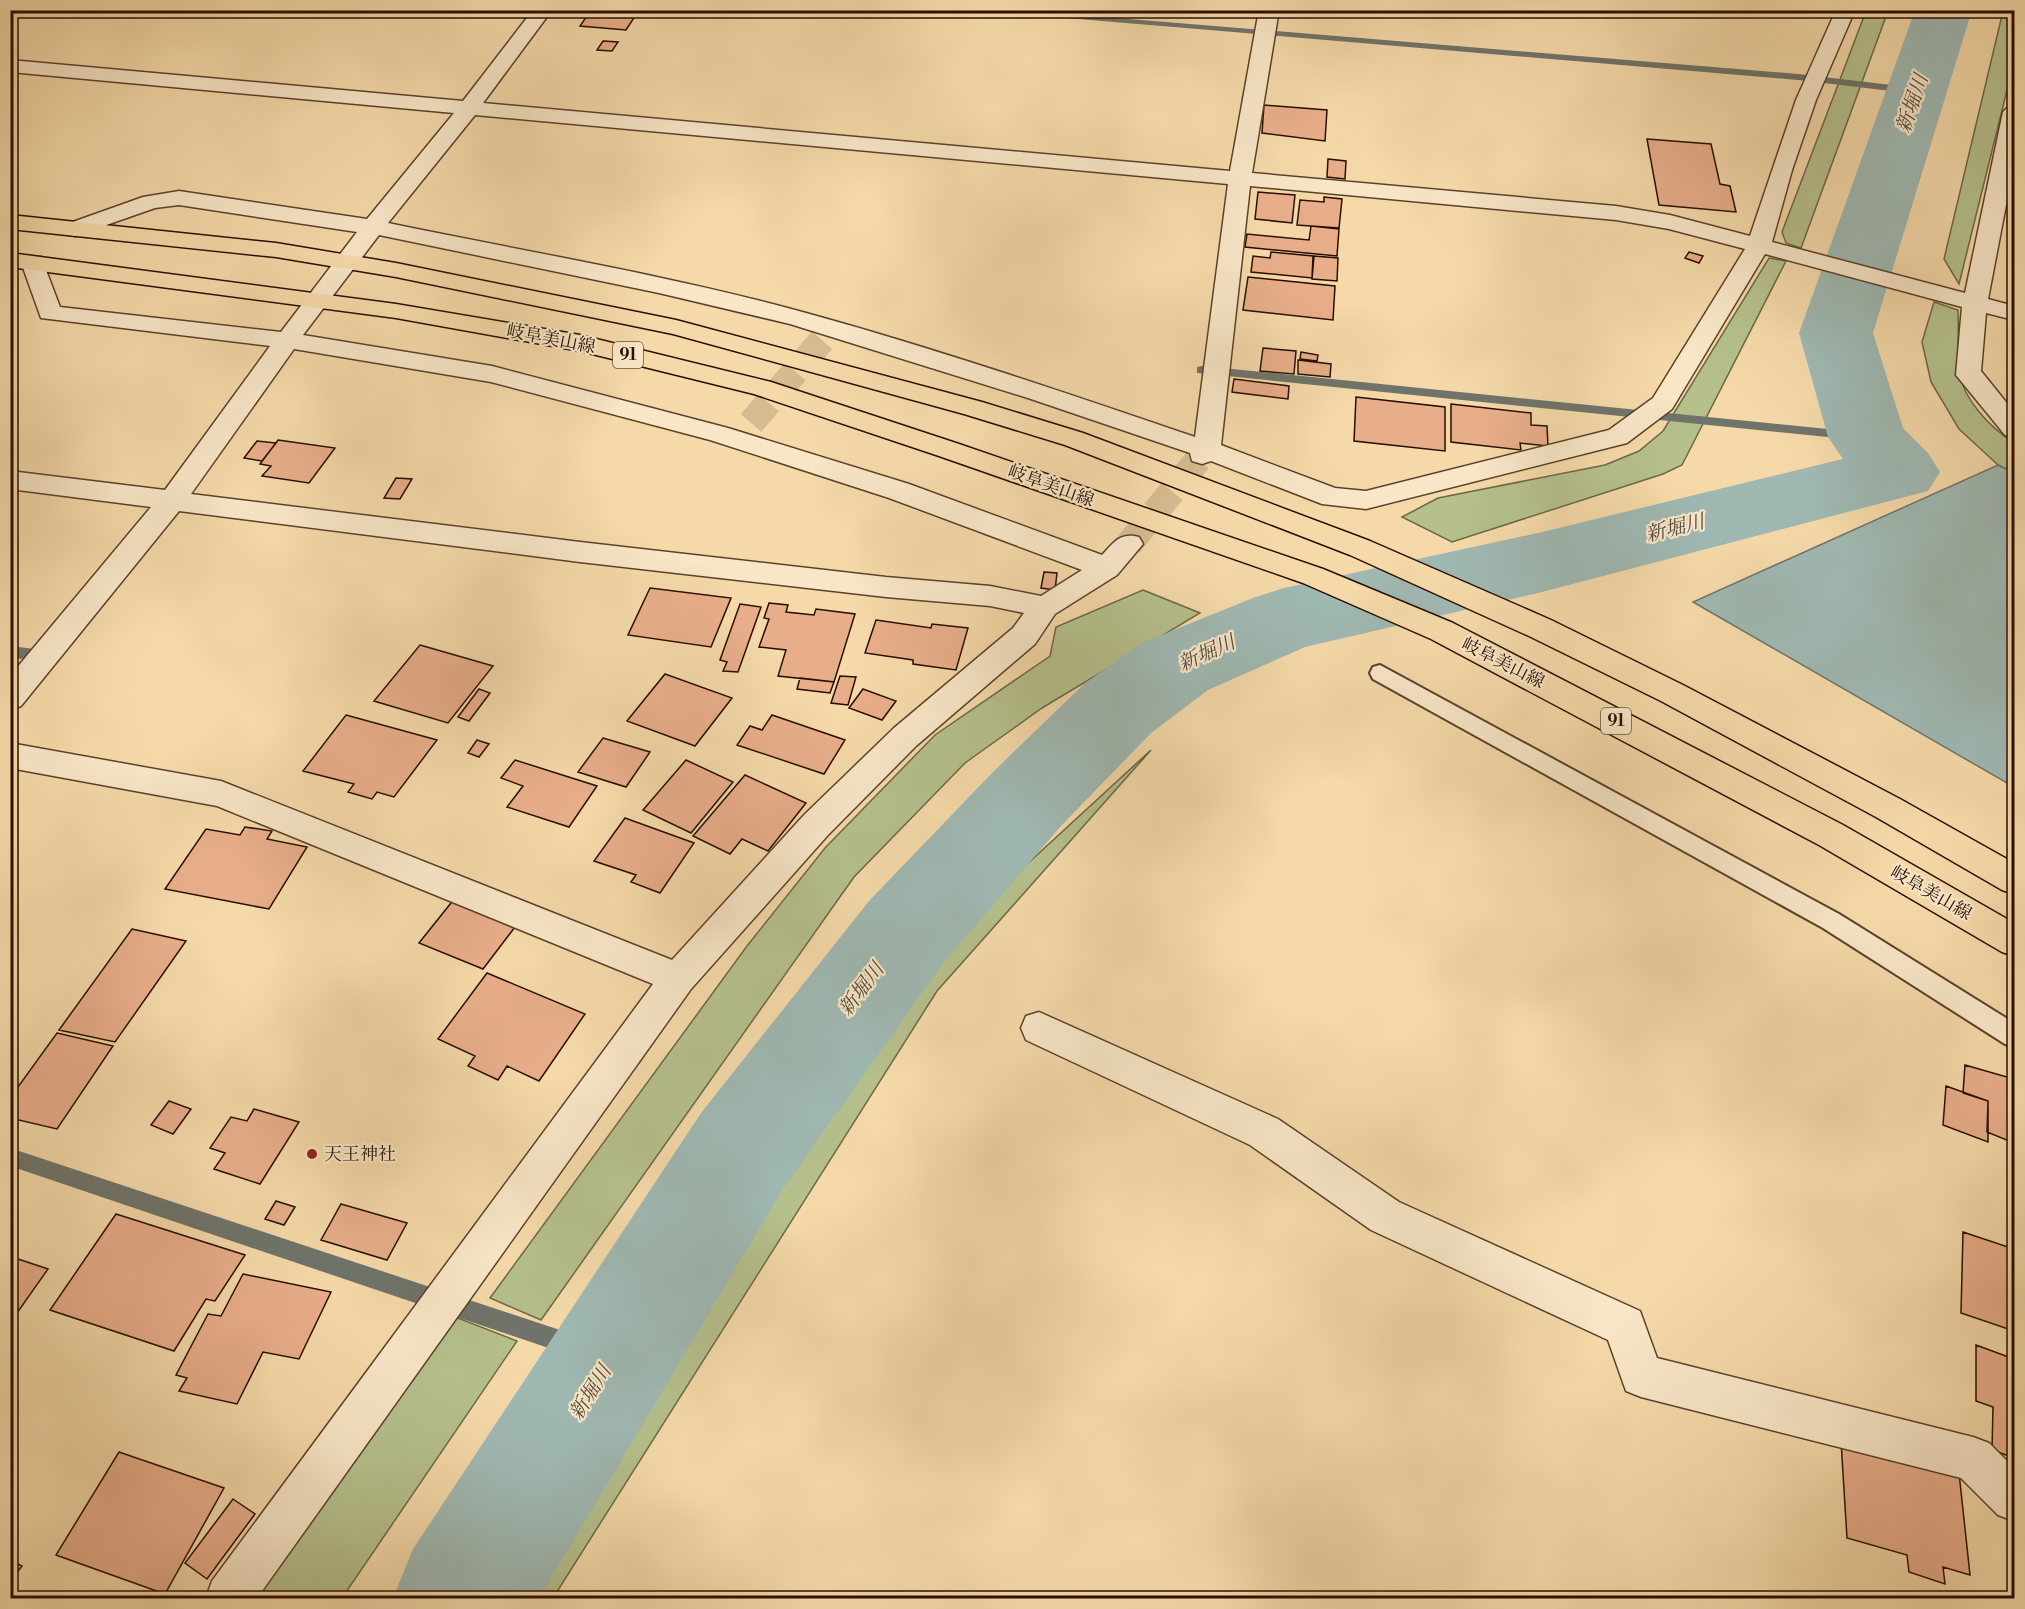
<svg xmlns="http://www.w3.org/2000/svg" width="2025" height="1609" viewBox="0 0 2025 1609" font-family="'Libre Bodoni','Noto Serif JP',serif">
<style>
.green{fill:#b5c08d;stroke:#6e6746;stroke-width:1.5}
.water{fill:#9fb8b2;stroke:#6f746b;stroke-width:1.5}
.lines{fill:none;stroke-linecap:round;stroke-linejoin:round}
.stream{fill:#6f746b;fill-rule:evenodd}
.river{fill:#9fb8b2;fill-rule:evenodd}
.building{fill:#e8ae8a;stroke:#280e00;stroke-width:1.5}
.minor-tunnel{stroke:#d6bb90;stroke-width:27;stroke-dasharray:27 14;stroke-linecap:butt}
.service-casing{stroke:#5b412a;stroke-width:4}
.minor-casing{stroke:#5b412a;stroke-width:3}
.primary-casing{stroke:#280e00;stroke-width:3}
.service{fill:#f8e6c7;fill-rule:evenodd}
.minor{fill:#f8e6c7;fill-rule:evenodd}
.primary{fill:#f5d9a9;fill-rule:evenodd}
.poi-dot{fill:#8f2418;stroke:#f8e6c7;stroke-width:2}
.labels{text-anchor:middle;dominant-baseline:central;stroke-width:4.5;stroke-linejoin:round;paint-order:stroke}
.shield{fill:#f8e6c7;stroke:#664f3c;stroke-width:1.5}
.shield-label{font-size:16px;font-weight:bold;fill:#280e00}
.street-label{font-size:18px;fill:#280e00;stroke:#f8e6c7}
.poi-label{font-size:18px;fill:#280e00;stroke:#f8e6c7;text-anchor:start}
.water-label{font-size:20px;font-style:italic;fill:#524a3e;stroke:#f8e6c7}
</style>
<rect width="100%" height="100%" fill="#f5d9a9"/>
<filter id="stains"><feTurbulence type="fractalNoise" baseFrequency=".00333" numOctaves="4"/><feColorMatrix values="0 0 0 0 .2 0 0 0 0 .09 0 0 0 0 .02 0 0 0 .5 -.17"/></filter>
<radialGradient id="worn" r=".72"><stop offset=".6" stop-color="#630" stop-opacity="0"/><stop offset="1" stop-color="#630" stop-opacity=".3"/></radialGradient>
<path class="green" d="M1866 11H1888L1801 248 1786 243 1782 232Z
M2003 11H2014V62L1959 284 1944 259Z
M1769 258 1786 261 1682 465 1663 474 1452 542 1402 517 1438 498 1605 465 1639 451 1663 431Z
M1934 302 1958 310C1959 330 1957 351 1959 371 1963 400 1991 428 2014 443V473L1998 465 1959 429 1931 382 1922 342Z
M1143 590 1200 613 1042 708 965 763 854 877 541 1320 490 1298 747 946 825 848 935 735 1050 656 1056 627Z
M1151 750 937 991 553 1598H516L938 946Z
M450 1315 517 1341 342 1598H257Z"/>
<path class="water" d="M1998 465 2014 473V787L1693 602Z"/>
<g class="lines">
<path class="stream" d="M973 10H1019L1798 74 1917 88 1922 91 1917 94 1798 80Z
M1202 366 1867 433 1874 437 1867 441 1197 373V367Z
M10 646 35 649 43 655 30 671 25 673 17 667 23 659 10 658Z
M10 1148 581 1337 588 1341 592 1348 588 1355 581 1359 10 1166Z"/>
<path class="river" d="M1915 10H1972L1873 333 1903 428 1928 453 1940 472 1928 491 1538 593 1305 647 1208 690 1151 733 1061 826 943 963 783 1189 539 1598H393L413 1549 701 1113 869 901 993 772 1085 683 1144 642 1253 598 1284 588 1538 533 1843 459 1828 437 1799 333Z"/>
</g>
<path class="building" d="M591 10H639L626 30 580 26Z
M603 41 618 42 612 51 597 50Z
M1264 105 1327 110 1325 141 1262 133Z
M1647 139 1711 144 1720 184 1730 186 1736 212 1659 205Z
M1328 159 1346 161 1345 179 1327 177Z
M1258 192 1295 195 1292 223 1255 219Z
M1324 197 1342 199 1339 228 1297 225 1300 200 1324 202Z
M1311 226 1339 229 1337 256 1245 247 1247 234 1309 240Z
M1271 252 1313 256 1312 278 1251 272 1253 256 1270 258Z
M1689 252 1703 256 1699 263 1685 258Z
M1314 256 1338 258 1337 281 1312 279Z
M1248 277 1335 286 1333 320 1243 310Z
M1263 348 1296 351 1294 374 1260 371Z
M1301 352 1318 355 1317 361 1300 359Z
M1298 360 1331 364 1330 377 1298 374Z
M1234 379 1289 386 1288 399 1232 392Z
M1356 397 1445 407V451L1354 441Z
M1451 404 1531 413V425L1547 426 1548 446 1520 443 1521 450 1451 442Z
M278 440 335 448 309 483 262 476 271 466 260 464Z
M257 441 276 443 262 461 244 458Z
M396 478 412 479 400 499 384 498Z
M1044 572 1057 573 1055 590 1041 588Z
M650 588 731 598 711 647 628 635Z
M769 603 788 605 786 612 814 615 816 609 855 614 834 682 778 676 786 650 759 647 769 619 764 618Z
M740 604 761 607 738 672 723 671 727 662 720 660Z
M876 620 931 628 932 624 968 628 956 670 913 664V660L865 653Z
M420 645 493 666 448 723 374 701Z
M665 674 732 698 695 746 627 721Z
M840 676 856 677 848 705 831 703Z
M800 678 834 682 830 693 797 689Z
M479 689 490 693 469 721 458 717Z
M863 689 896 701 882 720 849 708Z
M346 715 437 740 394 797 377 792 372 799 348 792 354 784 303 771Z
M772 715 845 740 824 774 737 745 750 726 762 730Z
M603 738 650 752 626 787 578 772Z
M477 740 489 744 479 757 468 753Z
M515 760 597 786 569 827 507 807 523 786 501 778Z
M686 760 733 782 691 833 643 810Z
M745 775 806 803 768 851 742 839 730 854 693 836Z
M625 818 694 843 660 893 631 882 636 875 594 861Z
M245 827 272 831 267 839 307 847 269 909 165 889 206 829 240 835Z
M455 898 518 923 483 969 419 943Z
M132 929 186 941 115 1042 59 1030Z
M487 973 585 1014 539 1081 507 1066 498 1080 468 1066 475 1056 438 1039Z
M57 1033 113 1046 57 1129 10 1118V1098Z
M1965 1065 2014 1079V1143L1987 1132 1988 1101 1963 1093Z
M1946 1086 1988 1101V1142L1943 1125Z
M169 1101 191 1109 173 1134 151 1125Z
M254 1109 299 1122 260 1184 214 1169 225 1153 210 1148 231 1117 247 1121Z
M276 1201 295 1207 284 1225 265 1219Z
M341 1204 407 1223 387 1260 321 1240Z
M116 1214 245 1255 215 1301 206 1299 174 1351 50 1310Z
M1963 1232 2014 1249V1331L1961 1313Z
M18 1259 48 1269 10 1323V1270Z
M243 1274 331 1292 299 1359 263 1352 237 1404 179 1391 187 1378 176 1375 208 1314 221 1316Z
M1976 1345 2014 1359V1458L1992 1450 1993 1407 1976 1401Z
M1841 1441 1959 1473 1970 1575 1943 1567 1945 1584 1909 1572 1907 1555 1847 1538Z
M119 1452 224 1488 165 1594 56 1555Z
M233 1499 255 1514 207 1579 185 1563Z
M10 1560 22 1566 10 1582Z"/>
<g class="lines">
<path class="minor-tunnel" d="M751 423 823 339
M1129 544 1202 455"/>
<defs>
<path id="service" d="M1380 665 1839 914 2014 1023V1047L2005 1044 1823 928 1373 679 1370 673 1373 667Z"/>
<path id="minor" d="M533 10H552L483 103 1230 171 1259 10H1279L1252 173 1616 206 1670 215 1750 236 1796 100 1836 10H1855L1816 100 1792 170 1772 242 1965 293 2003 112 2007 108 2014 106V163L1988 299 2014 306V320L1986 313 1981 371 2014 412V437L2005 435 1956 375 1962 307 1765 254 1672 409 1627 443 1366 509 1322 504 1211 461 1202 464 1192 461 1190 453 1028 398 790 324 659 293 379 235 303 335 492 366 728 428 909 484 1102 555C1114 542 1120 532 1139 537L1143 544 1117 575 1055 614 1035 644 916 746 828 835 691 989 257 1598H206L212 1581 653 984 217 806 10 768V743L221 781 672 960 804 815 894 728 1013 628 1024 613 990 606 886 597 580 562 179 511 21 706 10 710V676L151 507 10 489V471L165 490 270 346 41 318 21 262 25 257H41L60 307 281 332 357 232 179 205 155 208 75 236 67 234 63 229 67 224 143 197 179 191 367 219 454 113 10 72V60L463 101ZM475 115 1228 184 1195 437C1066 393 937 349 806 313 669 275 527 252 388 223ZM1250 186 1616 220 1669 229 1745 249 1653 398 1609 430 1366 491 1335 488 1221 445ZM294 349 491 382 710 440 889 498 1082 570 1041 596 990 586 886 577 580 542 191 494Z
M1039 1012 1278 1119 1399 1202 1640 1311 1657 1358 1973 1437 1989 1443 2014 1468V1521L1998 1515 1961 1478 1641 1397 1626 1391 1608 1340 1371 1230 1250 1145 1026 1040 1021 1028 1026 1016Z"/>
<path id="primary" d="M10 215 276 243 396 263 676 320 982 402 1083 433 1370 541 1551 620 1683 685 1900 799 2014 863V894L2002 890 1876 817 1661 701 1529 636 1350 555 1065 445 964 414 673 334 396 277 276 257 10 229Z
M10 253 396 304 580 335 771 382 959 444 1323 569 1453 623 1843 825 2014 923V956L2002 952 1819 845 1431 639 1303 583 939 456 754 394 580 351 396 318 10 267Z"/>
</defs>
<use href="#service" class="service-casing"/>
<use href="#minor" class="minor-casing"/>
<use href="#primary" class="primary-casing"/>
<use href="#service" class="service"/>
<use href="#minor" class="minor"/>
<use href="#primary" class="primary"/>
</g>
<circle class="poi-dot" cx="312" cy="1154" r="6"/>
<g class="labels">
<g class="shield">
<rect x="613" y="342" width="30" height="26" rx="4.5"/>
<rect x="1601" y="708" width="30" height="26" rx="4.5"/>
</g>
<g class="shield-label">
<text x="628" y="355">91</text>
<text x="1616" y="721">91</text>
</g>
<g class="street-label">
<text transform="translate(551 339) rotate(11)">岐阜美山線</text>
<text transform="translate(1051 486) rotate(20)">岐阜美山線</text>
<text transform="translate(1503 663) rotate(27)">岐阜美山線</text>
<text transform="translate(1931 893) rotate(30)">岐阜美山線</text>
</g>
<g class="poi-label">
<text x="324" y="1154">天王神社</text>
</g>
<g class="water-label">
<text transform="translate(1913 104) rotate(-71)">新堀川</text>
<text transform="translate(1675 529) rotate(-14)">新堀川</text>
<text transform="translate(1207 654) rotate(-24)">新堀川</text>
<text transform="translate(862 990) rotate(-53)">新堀川</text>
<text transform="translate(591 1393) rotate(-58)">新堀川</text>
</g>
</g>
<rect width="2025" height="1609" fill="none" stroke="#f5d9a9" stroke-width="36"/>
<rect x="12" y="12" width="2001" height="1585" fill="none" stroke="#280e00" stroke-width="3"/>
<rect x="18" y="18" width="1989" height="1573" fill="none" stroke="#280e00" stroke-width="1.5"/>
<rect width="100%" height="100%" filter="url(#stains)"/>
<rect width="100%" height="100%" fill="url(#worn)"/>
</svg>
